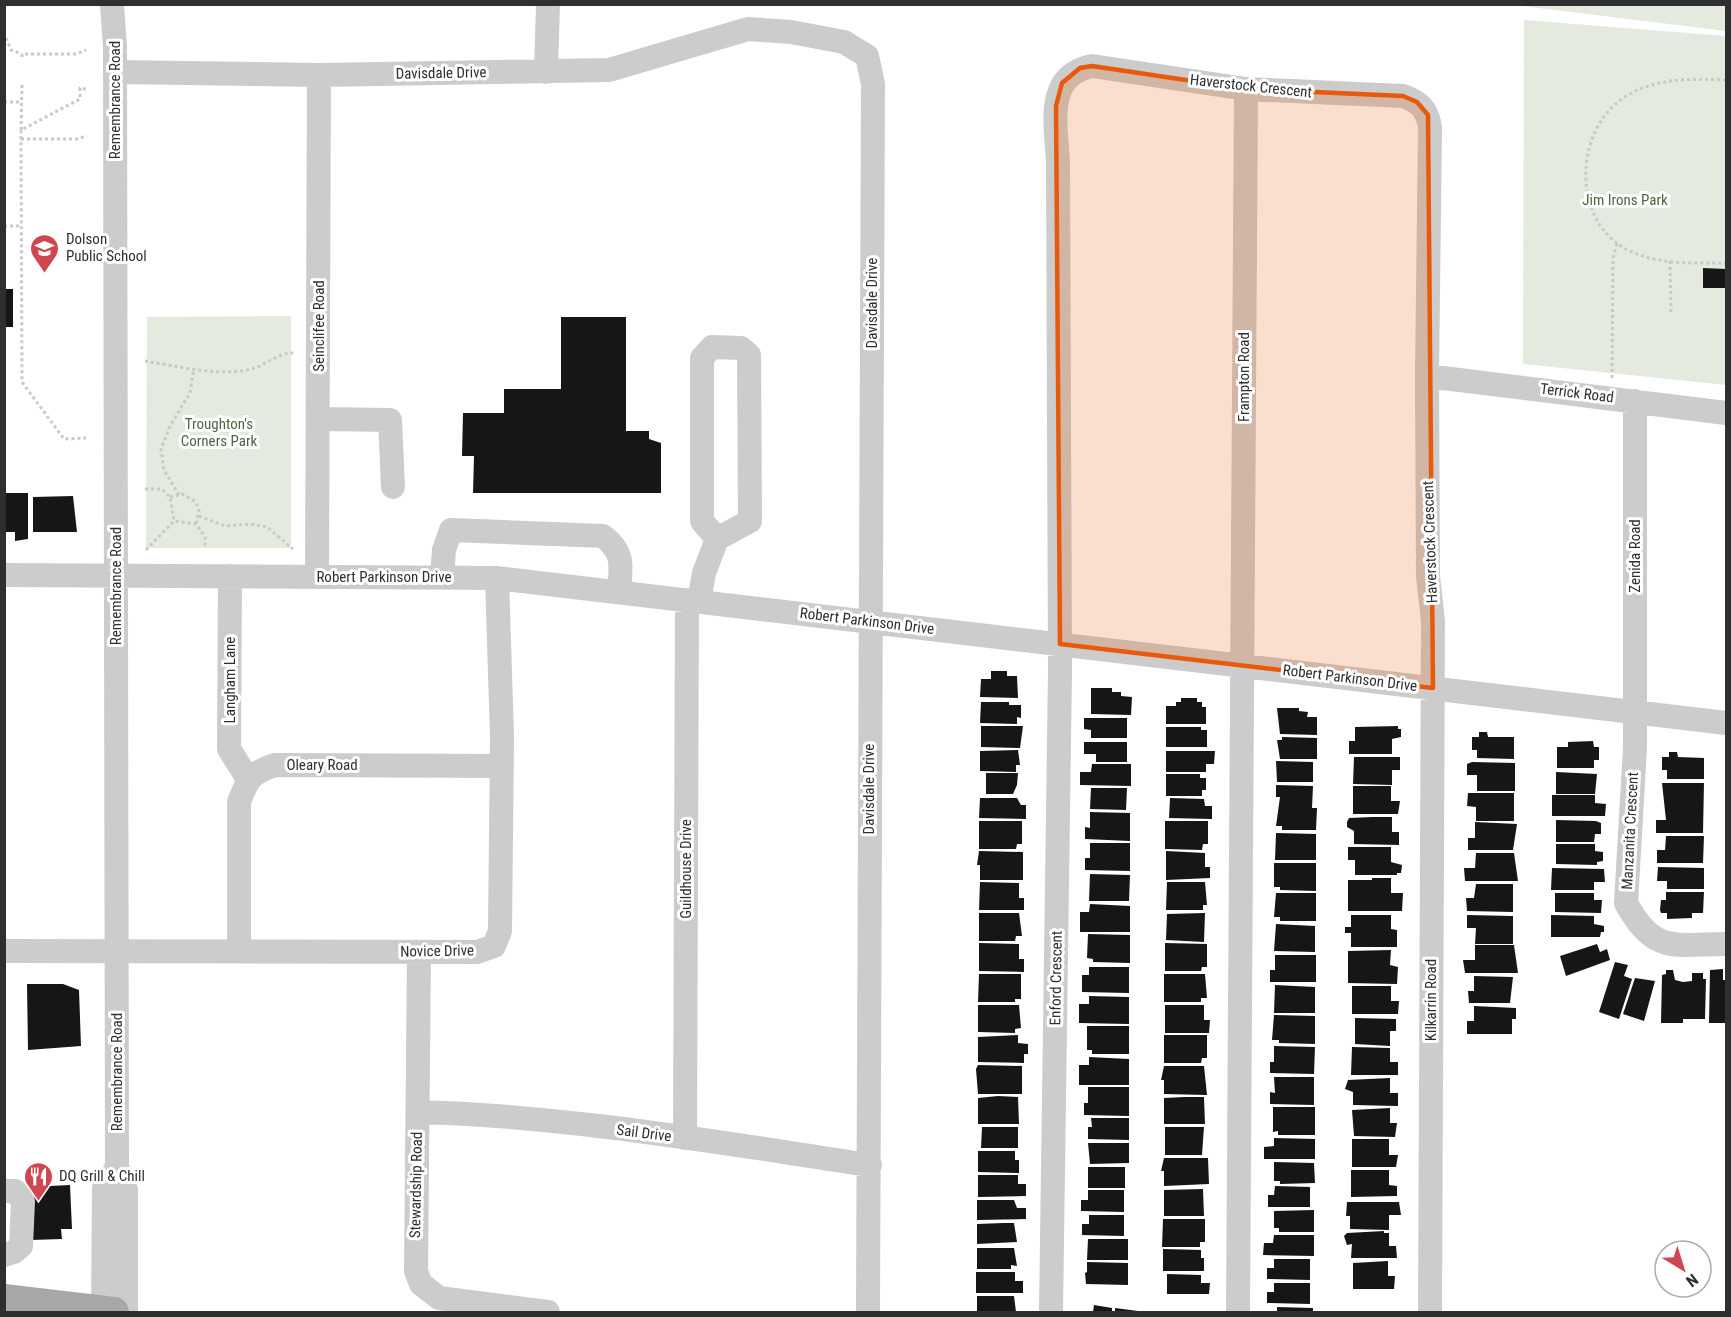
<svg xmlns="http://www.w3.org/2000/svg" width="1731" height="1317" viewBox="0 0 1731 1317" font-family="'Roboto Condensed',sans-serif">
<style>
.green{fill:#e5eade}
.building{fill:#161616}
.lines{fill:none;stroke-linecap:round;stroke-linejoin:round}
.path{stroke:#c9c9c9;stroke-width:3;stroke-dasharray:3 3;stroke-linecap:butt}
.minor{stroke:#ccc;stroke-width:24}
.major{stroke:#a7a7a7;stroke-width:30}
.marked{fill:#e8590c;fill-opacity:0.2;stroke:#e8590c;stroke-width:4.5;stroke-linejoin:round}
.labels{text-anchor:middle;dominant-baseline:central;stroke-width:6;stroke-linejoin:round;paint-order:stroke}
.street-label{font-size:15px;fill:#2f2f2f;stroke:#fff}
.park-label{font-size:15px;fill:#526542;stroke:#fff}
.poi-label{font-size:15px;fill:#2f2f2f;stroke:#fff;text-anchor:start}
</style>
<rect width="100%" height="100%" fill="#fff"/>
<path class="green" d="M1513 5H1726V31Z
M1524 20 1726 36V385L1523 364Z
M291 316V548H146L147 317Z"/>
<path class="building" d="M1703 268 1726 269V288H1703Z
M4 289H13V327H4Z
M561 317H626V431H649V439L661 443V493H473L474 456H462L463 413H504V389H561Z
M5 493H28V539L15 541V532H5Z
M73 496 77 532H33V497Z
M991 671H1007V676H1017L1018 698 980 697 981 679H991Z
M1091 688H1112V692H1121V696L1132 697 1131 715 1091 714Z
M1181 698H1197V702H1202V707H1206V724H1166V706H1176V702H1181Z
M981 702H1009V705H1021V718L1017 717V724L980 723Z
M1277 708H1299V711L1308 712 1307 717H1317V735L1280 734Z
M1084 718H1127V738H1091V730L1084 729Z
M981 726H1023L1020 748 981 747Z
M1398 726V729H1401V737L1392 739V754H1349V741H1355V727Z
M1166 727H1201V730H1207V747H1166Z
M1479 732H1487L1488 737H1514V759L1477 758V750H1472V737H1479Z
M1282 737 1317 738V759H1280L1277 740H1282Z
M1593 741 1594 747H1599V760H1594V768H1557V747H1568V742Z
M1084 742H1127V762H1096V754H1084Z
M1018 750 1020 765H1016V772L980 771V751Z
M1166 751H1215L1214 764H1206V772H1166Z
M1669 752H1677L1678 757 1704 758V779H1667V770H1662V757H1669Z
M1354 757H1400V770H1392V785L1353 784Z
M1276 761 1313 762V782H1277Z
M1472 762 1515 763V791H1477V775H1467V764Z
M1092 764H1131V786L1080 785V772H1091Z
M1556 772 1597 774 1595 794H1556Z
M986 773H1018L1017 785 1013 794H986Z
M1166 774H1200V778H1206V790H1202V796H1166Z
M1662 783H1704L1703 833H1656V820H1666Z
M1276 785 1313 786 1312 808H1317L1316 830H1282V826H1276L1280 797H1276Z
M1353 786H1391V801H1400L1398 814H1353Z
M1091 788H1127L1126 810 1090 809Z
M1468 793H1514V821H1476V807L1467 806Z
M1552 795H1595V803L1606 804 1605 816H1552Z
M980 798H1017L1021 805H1026V819L979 818Z
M1170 798 1204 799 1205 806H1212V819L1169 818Z
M1090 812 1130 813V841L1085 839V827L1090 828Z
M1372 817H1392V832H1399V845L1354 844V831L1347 827V822L1349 818Z
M1556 820 1596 821 1601 823V834H1595L1594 842H1556Z
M979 821H1022V844H1017L1016 849H979Z
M1165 821H1208V844H1203L1202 850 1165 849Z
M1475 822 1517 824 1513 850H1468V838H1475Z
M1276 833 1316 834V860H1275Z
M1666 836H1704L1703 863H1657V850H1665Z
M1090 843H1130V871L1085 870V858H1090Z
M1556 844H1595V851L1603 852V861L1597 862V865L1556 864Z
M1348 847H1391V862L1402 865 1401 873H1397V875H1355V860H1348Z
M979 851 1023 852V880H980V865H977Z
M1166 851 1205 853V867H1210V878L1166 880Z
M1476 853H1514L1518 881H1465L1464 868H1475Z
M1274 863H1316V891L1280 890V887H1274Z
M1658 867 1704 868V889H1667V881H1657Z
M1552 868 1604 869 1605 882H1594V890H1551Z
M1090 874 1130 875 1129 901H1089Z
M1372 878H1391V893H1403L1402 911H1348V880H1372Z
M980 882 1019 883V898H1024V910H979Z
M1167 882H1205L1207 905H1203V910H1166Z
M1476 884H1513V912L1467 911 1466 898H1474Z
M1666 892H1704L1703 913H1692V918L1667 919V913H1661L1660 910 1661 900H1666Z
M1276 893H1316V921H1280V917H1274Z
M1555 893H1594V900H1602L1601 913 1555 912Z
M1090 904 1130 906V932H1080V912H1089Z
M979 913H1019L1022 936H1016L1015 941H979Z
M1205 913 1204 942 1166 940 1167 914Z
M1351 915H1391V929L1397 930V947H1351V933H1345V927H1351Z
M1467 915 1513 916V944H1475L1476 928H1467Z
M1551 915 1594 916V924L1604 926V932H1601L1600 937H1551Z
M1276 924 1315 926V952L1274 951Z
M1088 934 1130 935V963L1093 962V959L1087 958Z
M979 943 1019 944V959H1024V972L979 971Z
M1165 943 1207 944V967H1202L1201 971H1165Z
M1597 944 1600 952 1607 949 1610 960 1566 976 1560 956Z
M1475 945H1514L1518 973H1465L1463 960H1475Z
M1391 950 1390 965 1398 967 1397 984 1348 983V951Z
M1275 955H1316V982H1270V970H1275Z
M1615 962 1628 965 1624 976 1632 979 1619 1019 1599 1012Z
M1089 967H1129V993L1082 992V975H1089Z
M1723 969V980H1726V1023H1709L1710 970Z
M1666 970H1673L1675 980 1683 982 1692 981V973H1703V979H1706L1705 1019H1683V1023H1661L1662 975 1666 974Z
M979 974H1021V999H1015V1002H978Z
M1164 974H1205L1207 998H1201V1002H1164Z
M1474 976 1513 977 1510 1003H1469L1468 991H1474Z
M1635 978 1655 981 1644 1021 1623 1014Z
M27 984H63L79 990 81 1046 28 1050Z
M1275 985 1315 987V1013H1274Z
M1352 986H1391V1001H1399L1398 1014H1352Z
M1089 996 1129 997V1024L1079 1023V1004H1089Z
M978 1005H1019L1021 1028 1015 1029V1033L978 1032Z
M1165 1005H1204V1020H1210L1209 1033H1165Z
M1474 1006 1516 1008V1019H1512V1034H1467V1021H1474Z
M1274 1015 1315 1016V1044L1279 1043V1040H1272Z
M1355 1018 1396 1019V1031H1390V1046L1355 1044Z
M1087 1026H1129V1054H1092V1050H1087Z
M1018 1035V1043L1028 1044V1054H1024V1063L978 1062V1037Z
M1164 1035H1207V1058H1202L1201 1063H1164Z
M1274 1046 1315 1047 1314 1074 1270 1073V1062H1274Z
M1352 1047 1390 1048V1062H1398V1075H1351Z
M1089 1057 1129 1059V1085H1079V1065H1089Z
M978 1065 1022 1066V1094H978L976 1069Z
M1164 1066H1204L1207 1095 1164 1094V1080H1161Z
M1274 1077H1314V1105L1270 1104V1092L1275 1093Z
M1390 1078V1093H1398V1106L1353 1105V1092L1345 1089 1348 1080Z
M1088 1087H1129V1116L1084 1115V1103H1088Z
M998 1096 1018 1097 1019 1124H978V1098Z
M1184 1097H1204L1205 1124H1164V1098Z
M1273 1107H1315V1135H1278V1131L1273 1132Z
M1390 1108V1123H1397L1395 1137 1354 1136 1352 1110Z
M1091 1118H1129V1140L1088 1139V1127H1092Z
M982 1127H1018V1148H981Z
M1165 1127H1204L1202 1155H1165Z
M1274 1138 1315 1139V1159H1264V1147L1274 1146Z
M1352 1139H1389V1155H1398L1396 1167H1352Z
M1088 1143H1129V1163L1090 1164Z
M978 1151H1015V1160H1019V1173L978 1172Z
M1164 1158H1208L1209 1184 1164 1186V1171H1161Z
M1274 1162 1314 1163 1315 1183 1280 1184V1181H1274Z
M1088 1167H1125V1188H1088Z
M1351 1170H1389V1185L1397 1186V1196L1351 1197Z
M978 1175H1018V1184H1026V1196L978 1197Z
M70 1185 72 1229H61L62 1239 31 1240 29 1187Z
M1275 1186 1310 1187V1207H1268V1195H1274Z
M1203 1189 1204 1216H1164V1190Z
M1088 1190H1124V1212L1081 1211V1200H1088Z
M977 1200H1014L1017 1208H1026V1219L977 1220Z
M1347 1202H1399L1401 1215H1389V1230L1350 1229V1216H1346Z
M1314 1210V1232H1279V1228H1274V1211Z
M1089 1215H1124V1236L1082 1235V1224H1089Z
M1163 1219H1205V1242H1200V1247H1162Z
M1004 1223H1014L1017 1242 977 1244V1224Z
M1384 1231V1233H1389V1246H1396L1397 1258H1351L1352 1244 1347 1245 1344 1236 1347 1233Z
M1274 1235H1314V1256L1263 1255 1264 1243H1273Z
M1088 1239H1128V1260H1087Z
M977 1248H1014L1017 1266 1011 1265V1269H977Z
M1163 1249 1201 1250V1258H1204V1271H1163Z
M1274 1259H1310V1280L1267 1279V1268H1274Z
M1388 1261V1276H1395L1394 1289H1353V1263Z
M1087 1262 1128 1263V1285L1086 1284 1085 1273 1087 1272Z
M976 1272H1015V1281H1023V1293H976Z
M1167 1274 1201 1275V1283H1210L1209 1294H1167Z
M1274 1283H1310V1304L1267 1303V1292H1274Z
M977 1296H1014L1016 1312H977Z
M1094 1305 1112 1308V1312H1093Z
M1277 1307 1313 1308V1312H1277Z
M1115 1308 1138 1311V1312H1115Z"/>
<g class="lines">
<path class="path" d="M6 38 11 50 22 54
M22 57V54H76L86 50
M1726 80C1691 79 1656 77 1625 97 1572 130 1571 226 1632 252 1662 265 1695 263 1726 263
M86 89 80 88V99L21 130V139L22 382 64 439 86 438
M4 102H21
M21 130 22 84
M21 139H77L87 136
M4 226H22
M1670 261 1671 315
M145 361C177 366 214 376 247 370 265 367 276 353 293 353
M1612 378 1613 258 1617 243
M145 489H162L170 497 174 521
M179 495 164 470 161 449 170 426 190 393 194 368
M170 497 182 494 196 502 199 511 196 524
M199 516 225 526 250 524 267 527 293 549
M146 550 174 521 196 524 205 537V549"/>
<path class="minor" d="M112 4 115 47 117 1167 126 1190V1312
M115 72 319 75 609 70 748 29 791 32 844 42 867 56 873 84 868 1312
M546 72 548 4
M1427 376 1726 413
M1635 401V748L1626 903C1654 955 1675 944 1726 944
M319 419 390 420 393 487
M4 575 497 578 1726 723
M230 576 229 749 248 779
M317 576 319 75
M442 577 444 550 451 530 603 536C625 553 621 566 619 592
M699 601 704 573 717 539 750 521 749 355 741 348 712 347 702 358V521L717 539
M4 951 477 952 494 946 500 931 502 737 497 578
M239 951V802C248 778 251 773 275 765L502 766
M419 952 416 1271 421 1284 439 1298 548 1312
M418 1112C569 1116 721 1143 870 1165
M685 1138 687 600
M4 1191H15L23 1201 21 1246 14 1252 4 1255
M103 1312 104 1188 117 1167
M1051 1312 1060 671 1058 165C1057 127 1043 76 1092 66L1246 89 1403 96C1420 102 1427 109 1430 127L1427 376 1428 576 1433 621 1430 1312
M1238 1312 1246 89"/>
<path class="major" d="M4 1299 114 1312"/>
</g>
<path class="marked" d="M1092 66 1246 89 1403 96 1417 102 1428 115 1433 688 1060 644 1056 106 1062 83 1080 68Z"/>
<defs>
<symbol id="school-pin" viewBox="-11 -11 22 30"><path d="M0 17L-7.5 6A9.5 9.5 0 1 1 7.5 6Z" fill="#cf4750" stroke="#fff"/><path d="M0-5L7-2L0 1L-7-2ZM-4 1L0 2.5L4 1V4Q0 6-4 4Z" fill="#fff"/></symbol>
<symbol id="restaurant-pin" viewBox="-11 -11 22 30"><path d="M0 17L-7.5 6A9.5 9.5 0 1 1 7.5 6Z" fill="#cf4750" stroke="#fff"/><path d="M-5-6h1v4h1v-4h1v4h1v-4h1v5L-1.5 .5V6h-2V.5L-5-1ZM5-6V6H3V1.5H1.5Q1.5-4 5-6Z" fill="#fff"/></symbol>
</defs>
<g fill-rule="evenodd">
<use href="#school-pin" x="28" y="232" width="33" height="45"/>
<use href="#restaurant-pin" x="22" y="1160" width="33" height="45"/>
</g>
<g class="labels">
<g class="street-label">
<text transform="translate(441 73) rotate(-1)">Davisdale Drive</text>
<text transform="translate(1251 86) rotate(6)">Haverstock Crescent</text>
<text transform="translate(115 100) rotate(-90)">Remembrance Road</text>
<text transform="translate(872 303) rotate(-90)">Davisdale Drive</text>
<text transform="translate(319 326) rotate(-90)">Seinclifee Road</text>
<text transform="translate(1244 377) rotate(-90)">Frampton Road</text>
<text transform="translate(1577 393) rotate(7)">Terrick Road</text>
<text transform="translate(1430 542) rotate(-92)">Haverstock Crescent</text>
<text transform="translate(1635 556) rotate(-90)">Zenida Road</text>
<text x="384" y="577">Robert Parkinson Drive</text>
<text transform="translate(116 586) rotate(-90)">Remembrance Road</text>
<text transform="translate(867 621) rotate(7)">Robert Parkinson Drive</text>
<text transform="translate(1350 678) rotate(7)">Robert Parkinson Drive</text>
<text transform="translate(230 680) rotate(-90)">Langham Lane</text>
<text x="322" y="765">Oleary Road</text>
<text transform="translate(869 789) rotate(-90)">Davisdale Drive</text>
<text transform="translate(1630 831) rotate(-87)">Manzanita Crescent</text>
<text transform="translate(686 869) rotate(-90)">Guildhouse Drive</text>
<text transform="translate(437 951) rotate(-1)">Novice Drive</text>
<text transform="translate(1056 978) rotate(-89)">Enford Crescent</text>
<text transform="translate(1431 1000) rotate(-90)">Kilkarrin Road</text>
<text transform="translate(117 1072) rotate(-90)">Remembrance Road</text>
<text transform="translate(644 1133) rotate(7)">Sail Drive</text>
<text transform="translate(416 1185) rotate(-89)">Stewardship Road</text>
</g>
<g class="park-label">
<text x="1625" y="200">Jim Irons Park</text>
<text x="219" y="424">Troughton's<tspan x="219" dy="17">Corners Park</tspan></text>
</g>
<g class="poi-label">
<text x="66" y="239">Dolson<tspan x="66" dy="17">Public School</tspan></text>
<text x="59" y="1176">DQ Grill &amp; Chill</text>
</g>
</g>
<rect width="1731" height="1317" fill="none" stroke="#2f2f2f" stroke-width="12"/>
<g transform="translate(1683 1269) rotate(142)"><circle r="28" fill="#ffffff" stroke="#acacac" stroke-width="1.5"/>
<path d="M0-4.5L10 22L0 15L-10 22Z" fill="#cf4750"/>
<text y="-9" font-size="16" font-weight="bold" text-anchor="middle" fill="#2f2f2f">N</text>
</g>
</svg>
